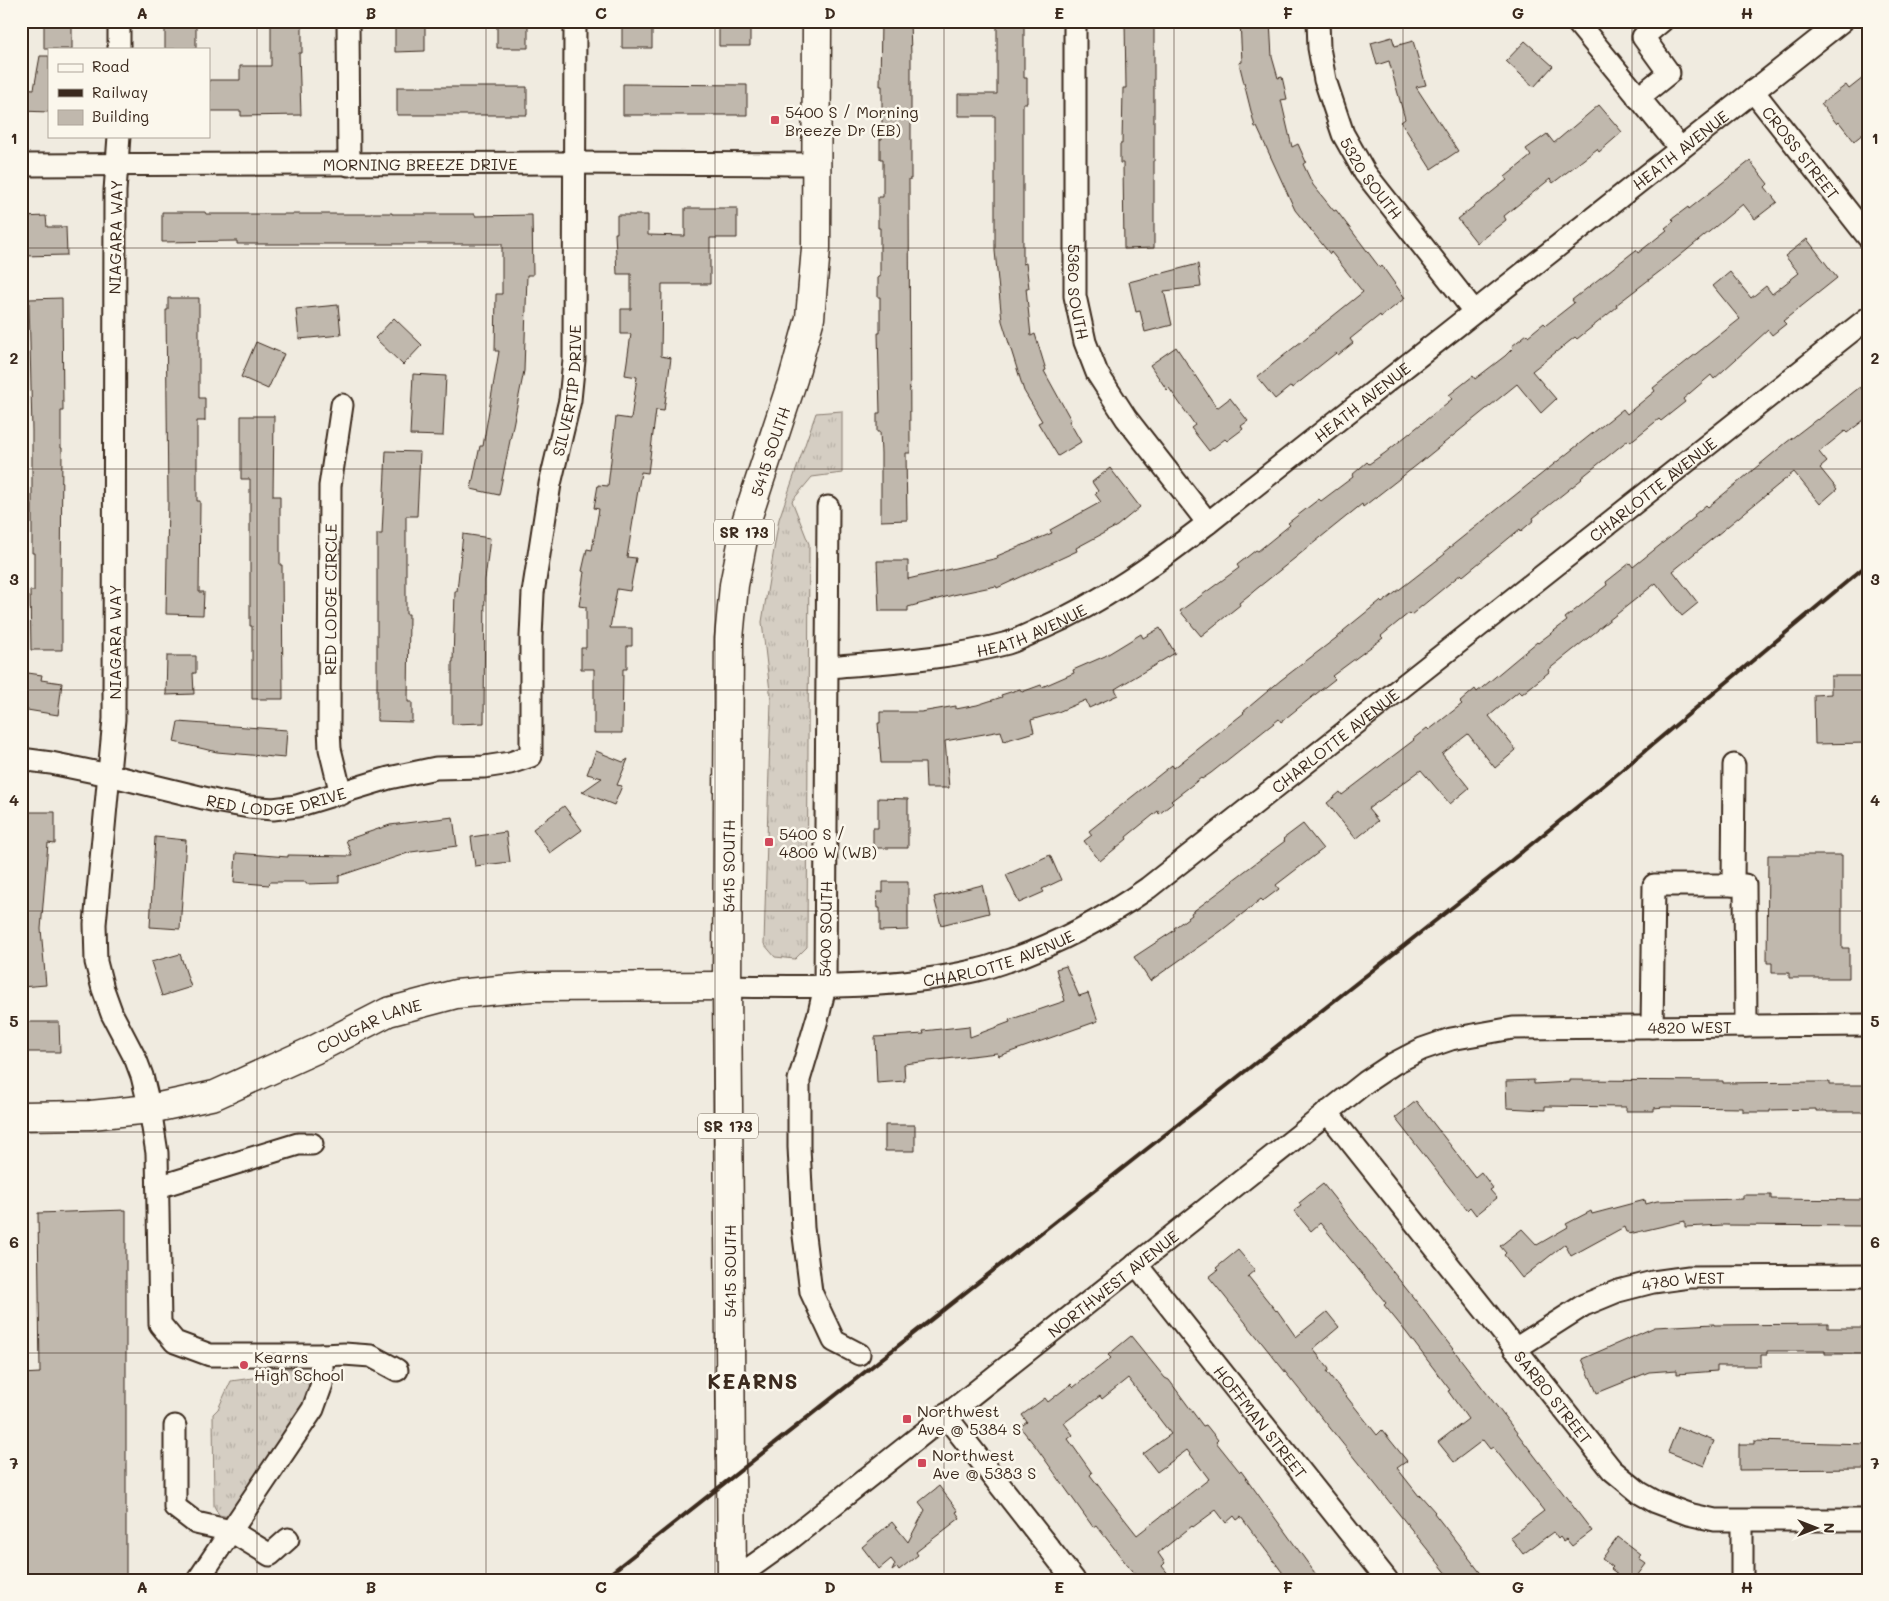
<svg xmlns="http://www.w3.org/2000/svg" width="1889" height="1601" viewBox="0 0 1889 1601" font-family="Mali,sans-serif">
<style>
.grass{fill:url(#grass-tufts);stroke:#887c70}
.building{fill:#c0b8ad;stroke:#3b2a1e;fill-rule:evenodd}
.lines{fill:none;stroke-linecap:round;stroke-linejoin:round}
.minor-casing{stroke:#3b2a1e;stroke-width:25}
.major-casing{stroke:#3b2a1e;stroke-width:31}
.minor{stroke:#fbf7ec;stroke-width:21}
.major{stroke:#fbf7ec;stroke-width:28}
.rail{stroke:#3b2a1e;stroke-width:4}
.grid{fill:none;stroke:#3b2a1e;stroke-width:1;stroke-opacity:0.55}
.poi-dot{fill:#d1495b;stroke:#fbf7ec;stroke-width:2}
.labels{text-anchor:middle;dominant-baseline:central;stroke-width:5;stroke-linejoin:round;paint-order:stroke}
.shield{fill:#fbf7ec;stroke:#75685c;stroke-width:1}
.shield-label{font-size:15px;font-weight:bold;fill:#3b2a1e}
.poi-label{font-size:16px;fill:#3b2a1e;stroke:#fbf7ec;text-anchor:start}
.street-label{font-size:16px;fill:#3b2a1e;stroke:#fbf7ec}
.district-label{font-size:21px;font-weight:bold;letter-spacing:1px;fill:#3b2a1e;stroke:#fbf7ec}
.neatline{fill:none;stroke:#3b2a1e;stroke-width:2}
.grid-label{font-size:16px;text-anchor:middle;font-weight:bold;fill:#3b2a1e}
</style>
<defs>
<pattern id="grass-tufts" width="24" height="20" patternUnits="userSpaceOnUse" patternTransform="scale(1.25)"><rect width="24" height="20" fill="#d5cec3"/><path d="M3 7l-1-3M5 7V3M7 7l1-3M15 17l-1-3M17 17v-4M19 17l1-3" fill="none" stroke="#b8b1a7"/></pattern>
</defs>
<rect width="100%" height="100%" fill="#f0ebe0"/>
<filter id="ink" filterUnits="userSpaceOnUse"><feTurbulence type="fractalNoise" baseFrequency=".02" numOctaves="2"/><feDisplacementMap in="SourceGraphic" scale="10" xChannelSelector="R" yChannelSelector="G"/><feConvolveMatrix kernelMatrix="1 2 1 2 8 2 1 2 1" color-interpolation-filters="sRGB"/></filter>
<g filter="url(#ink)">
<path class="grass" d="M842 411V473L812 477 792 501 809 544 807 947 795 959 775 957 764 944 771 700 762 622 779 519 816 413Z
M282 1368C302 1367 313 1380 307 1399L234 1514 230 1517 219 1515 214 1506 213 1414 218 1409 231 1381 282 1374Z"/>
<path class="building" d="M44 21H72V49H44Z
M165 21H196V49H165Z
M271 21H302V53H299L301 115 241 116V111H209V80H240V66H271Z
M395 21H425V51L395 52Z
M497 21H528V48H497Z
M622 21H652V48H622Z
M719 21H750V46H719Z
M881 21H910L911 55V179H909L910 453H906L907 520 881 521V453L880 432H877V413H880L878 333H880V297H878V277H880V228H878V197H883V159H880V139H882V86H880Z
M997 21H1024V78H1027V103H1023V264L1026 263 1029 288H1026L1031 336 1035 334 1046 370 1044 371 1071 420 1069 421 1081 442 1058 456 1038 423 1042 421 1024 391 1002 321 995 251V116H958V94H997Z
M1125 21H1154V248L1124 249 1123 163H1120V144H1122L1123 88H1126Z
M1240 21H1270L1272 57 1278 78 1282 77 1287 99 1281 100 1292 147 1298 144 1306 162 1303 164 1313 185 1334 211 1336 210 1380 268 1382 266 1405 298 1381 317 1380 315 1350 339 1353 343 1338 355 1336 353 1292 388 1291 386 1275 399 1257 377 1363 292 1331 252 1330 254 1295 210 1257 127H1255L1239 63 1242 62Z
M1392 37 1395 46 1413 41 1426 85 1416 87 1458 151 1431 169 1401 122 1405 119 1389 61 1377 65 1371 43Z
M1525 41 1553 66 1534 87 1506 61Z
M40 56H49V112L21 111V88L34 89Z
M1868 74V130L1854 141 1839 122 1837 124 1821 104 1846 85 1849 89Z
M623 84 747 85V115H623Z
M397 87H527V115H397Z
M1599 105 1622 132 1599 152 1597 149 1553 183 1550 179 1504 216 1506 220 1477 243 1458 219 1507 180 1505 177 1531 156 1526 149 1547 134 1554 143Z
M1750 161 1768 184 1765 187 1777 202 1755 219 1743 204 1676 259 1616 305 1617 307 1577 339 1575 337 1532 371 1556 399 1541 413 1517 384 1417 465 1363 507 1362 504 1295 558 1239 603 1240 605 1201 636 1180 611 1239 568 1237 565 1256 550 1258 551 1290 525 1288 523 1319 499 1321 501 1353 477 1352 475 1367 462 1369 464 1385 453 1452 399 1449 395 1473 376 1475 379 1505 356 1513 348 1512 346 1527 334 1528 336 1544 323 1546 325 1574 303 1572 300 1609 271 1636 250 1638 253 1667 230 1665 228 1674 221 1672 219 1688 207 1689 209Z
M685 208H737V238H710V284H662L661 356 671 358 664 411 656 410 648 473 641 472 627 557 636 558 630 591 617 589 610 628H632V646H627V669H623L622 733H594V669H581V648H586V607L579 606 584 572 582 571 587 549 592 550 599 509 594 508 598 485 608 486 616 417 631 419 637 377 625 375 631 334H621V309H631V274H617L615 233H617V215H648V235L685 236Z
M162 212H205L206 214H372V213H392V214H475V216L532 215 533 275H527L524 371 499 495 471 489 480 446H483L499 351H495L496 294H502V244H237V241L162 242Z
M46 216 47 227H66L67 255 23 256 22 217Z
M1807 239 1837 278 1783 321 1786 324 1772 335 1768 330 1714 379 1711 375 1683 399 1685 402 1661 421 1659 419 1630 442 1628 440 1581 478 1582 479 1533 518 1534 520 1521 531 1520 529 1463 576 1461 574 1411 615 1409 613 1381 636 1383 638 1332 676 1335 679 1302 705 1281 722 1279 719 1211 773 1202 779 1201 778 1171 801 1173 803 1159 814 1158 811 1126 837 1127 839 1100 861 1084 841 1092 835 1089 831 1172 765 1174 768 1244 713 1243 712 1281 680 1344 632 1343 631 1380 601 1382 603 1445 554 1444 552 1623 409 1627 414 1655 391 1653 388 1740 319 1713 286 1730 272 1751 298 1766 286 1772 294 1799 273 1785 256Z
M1198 264 1201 287 1164 291 1172 325 1145 332 1140 311 1136 312 1129 282Z
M62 298 63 411H61V448H62L61 591H62V650H31L30 591H34V553H32V431L29 299Z
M168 298H199V398H205V421H197V501H200L199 592H204L203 615 166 614 168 501 166 310H168Z
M338 305 341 335 299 339 296 309Z
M394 318 422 345 403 365 375 338Z
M256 342 284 354 268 389 241 377Z
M1176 347 1217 408 1230 398 1248 421 1241 426 1243 429 1227 441 1225 439 1209 451 1191 428 1195 425 1169 388 1167 390 1150 365Z
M413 374 446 376 443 436 410 435Z
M1860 387 1868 397V417L1847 433 1845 431 1819 452 1827 462 1820 468 1837 489 1820 504 1794 472 1673 571 1698 603 1682 616 1656 583 1598 629V630L1548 670 1549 672 1522 694 1519 691 1489 716 1516 750 1495 768 1468 734 1442 754 1469 788 1450 804 1421 770 1368 809 1378 821 1356 839 1327 803 1340 792 1342 795 1414 740 1413 739 1427 728 1429 730 1462 704 1460 702 1475 689 1477 692 1537 642 1538 643 1567 621 1565 618 1607 585 1606 582 1630 563 1633 567 1695 517 1694 515 1706 505 1708 507 1787 442 1817 419 1818 420Z
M241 416H274L273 496H280V565H282L283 699H252V626H250V479H241Z
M386 451 420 452 417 516H406V614H409L408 702H412V722L377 721V534H382Z
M1110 468 1140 507 1117 526 1076 548 1077 551 997 588 996 586 953 595 908 607V611H879L877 561H908V579L998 558 997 556 1052 533 1050 530 1101 502 1095 494 1098 491 1092 482Z
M463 534 490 538 485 580 484 723 452 724V662H453L455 591H457Z
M1160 628 1175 653 1115 689 1118 695 1089 708 1086 700 1058 712 1031 720 1034 732 1004 741 1001 731 945 741 949 788H926L925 763H881L878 723H880V712H921L956 706V709L977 705 1002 697 1001 695 1020 689 1022 692 1041 685 1042 687 1074 673 1073 670 1105 656 1141 634 1143 638Z
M167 656H196V673H193L194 694 166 695Z
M21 672 42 675 41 680 62 683 58 715 21 709Z
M1831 676H1868V743L1815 744 1814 695 1831 694Z
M178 722 287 730 285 758 217 752 174 742Z
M596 751 623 762 628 759 617 785 622 786 614 805 582 792 602 778 587 774Z
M878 798 908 799V848H873V828H878Z
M564 806 582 830 550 853 533 829Z
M21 812H55V844L48 843 41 929 46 985 21 987Z
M453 817 457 846 411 852 339 876V883L306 884V882H270L269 885 234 882 236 853 288 857V855L352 856 346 840 390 825Z
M1303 824 1323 849 1276 885 1279 889 1263 901 1261 899 1221 931 1150 981 1134 957 1175 930 1174 928 1192 915 1191 913 1234 881 1233 880 1285 841 1283 839Z
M506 832 510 862 475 866 471 837Z
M155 837 186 840 180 929 150 927Z
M1050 855 1061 880 1042 889 1044 892 1019 903 1006 875Z
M1768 855H1842V948H1849V978H1789V973H1772V963H1767Z
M883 882H908V930L880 931V908H878L877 892H883Z
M982 885 989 913 941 925 934 897Z
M180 954 191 987 162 996 151 962Z
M1066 966 1079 996 1088 993 1098 1021 999 1056 997 1053 904 1064 905 1081 877 1083 875 1037 924 1034 923 1031 969 1026 970 1037 1010 1022 1009 1020 1065 1001 1056 969Z
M21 1022H59L60 1052H21Z
M1534 1080V1084L1570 1082V1080L1723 1081V1083L1815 1082H1829V1085H1868V1112H1827V1111H1816V1109L1770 1110V1112H1743V1108L1664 1107 1654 1108V1111H1626V1107L1545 1106V1110L1507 1108 1506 1081Z
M1416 1101 1475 1177 1481 1172 1493 1188 1490 1190 1497 1198 1476 1215 1470 1207 1467 1210 1395 1118Z
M885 1125H915V1151H885Z
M1323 1184 1420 1306 1592 1531 1572 1546 1566 1539 1563 1541 1560 1537 1558 1539 1553 1532 1523 1554 1510 1537 1544 1511 1493 1447 1490 1449 1483 1440 1454 1462 1438 1442 1468 1419 1448 1391 1450 1390 1406 1332 1384 1305 1386 1303 1320 1223 1311 1231 1294 1211 1301 1206 1299 1203Z
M1743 1195H1771V1199L1868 1200V1226L1723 1225 1685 1227V1221L1629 1234 1628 1232H1626L1624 1227 1571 1256 1565 1244 1522 1278 1504 1255 1506 1253 1500 1246 1522 1229 1537 1245 1568 1227 1566 1224 1591 1211 1592 1214 1645 1200 1646 1204 1657 1201 1743 1199Z
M126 1210V1580H21V1374L40 1373 38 1213Z
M1238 1250 1255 1270 1248 1276 1276 1311 1277 1310 1296 1337 1327 1312 1339 1327 1313 1349 1329 1369 1327 1372 1377 1435 1382 1430 1407 1461 1397 1468 1419 1496 1420 1495 1435 1512 1434 1513 1486 1580H1452L1209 1277 1218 1270 1216 1268Z
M1714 1324V1325L1828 1324V1328H1868V1354H1825V1351H1767V1355H1761V1366H1717V1371L1677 1374V1370L1649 1372 1597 1393 1582 1359 1655 1327Z
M1131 1336 1165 1378 1169 1380 1203 1426 1206 1425 1218 1440 1216 1442 1240 1472 1241 1471 1320 1580H1288L1241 1517 1237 1520 1234 1516 1226 1523 1216 1510 1193 1527 1192 1526 1158 1553 1165 1563 1162 1566 1173 1580H1139L1096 1525 1093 1527 1036 1447 1020 1427 1027 1422 1022 1415 1045 1398 1048 1402 1071 1384 1074 1387 1111 1358 1108 1355ZM1128 1378 1171 1434 1143 1454 1157 1472 1187 1450 1209 1479 1137 1535 1090 1475 1092 1473 1068 1439 1073 1435 1064 1423 1100 1396 1102 1399Z
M1678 1427 1714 1441 1704 1466 1668 1452Z
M1754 1441 1868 1444V1469L1739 1470V1444H1754Z
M939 1486 958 1511 956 1512 960 1518 916 1552 918 1555 899 1570 897 1567 892 1571 895 1564 891 1559 879 1569 862 1547 892 1522 908 1542 925 1510 919 1502Z
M1618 1537 1640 1554 1638 1558 1646 1564 1634 1580H1626L1611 1569 1613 1567 1602 1559Z"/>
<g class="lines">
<defs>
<g id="minor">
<path d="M119 21V49"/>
<path d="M348 21 349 165"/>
<path id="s1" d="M1075 21V296L1085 342 1097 373 1126 418 1208 523"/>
<path id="s2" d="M1318 21 1319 48 1325 80 1343 134 1365 173 1474 311"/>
<path d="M1576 21 1680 148"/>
<path id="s3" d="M1753 91 1868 237"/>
<path d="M1638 98 1669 73 1643 37 1662 21"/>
<path d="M119 136 115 191 114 719 95 924 96 962 103 989 112 1014 136 1060 142 1076 150 1109 157 1153 160 1324 175 1342 210 1355H322V1384L313 1409 198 1580"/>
<path id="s4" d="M21 165 552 163 817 164"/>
<path d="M828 507 825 986 819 1013 799 1080V1147L803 1228 811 1292 834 1341 859 1354"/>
<path id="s5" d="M828 667C888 662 949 659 1008 643 1020 639 1031 633 1043 628 1103 602 1156 563 1208 523L1842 21"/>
<path id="s6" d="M21 759 51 763 109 775 220 802 249 807 273 809 297 806 389 778 436 768 484 767 510 763 531 756V637L533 593 550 484 570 400 574 360 575 21"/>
<path id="s7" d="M341 794 330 749 329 728 330 486 342 405"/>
<path d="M1733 885 1734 765"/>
<path id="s8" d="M727 986C811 987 896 989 977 970 988 968 999 963 1010 960 1060 943 1105 918 1148 888L1868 318"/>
<path d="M1652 1027 1654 885H1745L1746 1026"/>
<path id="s9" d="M1327 1112 1612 1470 1640 1493 1656 1502 1688 1514 1715 1520H1868"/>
<path d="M158 1187 298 1144H312"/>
<path id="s10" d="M1136 1264 1387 1580"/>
<path id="s11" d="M1515 1349 1584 1305 1618 1291 1653 1282 1689 1277 1868 1276"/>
<path d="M322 1355 344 1354 371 1356 397 1370"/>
<path d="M945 1415 1074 1580"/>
<path d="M175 1426V1507L196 1523 231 1531 270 1555 288 1539"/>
<path d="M1742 1521V1580"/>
<path id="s12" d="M733 1580 789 1540 1366 1082 1393 1064 1422 1049 1451 1039 1513 1028 1868 1025"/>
</g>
<g id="major">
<path id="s13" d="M21 1116 91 1115 150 1109 215 1095 314 1050 388 1012 456 994 531 987 727 986"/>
<path id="s14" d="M732 1580 727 986 729 639 734 585 747 519 793 379 810 318 816 248 817 21"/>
</g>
</defs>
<use href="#minor" class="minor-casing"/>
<use href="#major" class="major-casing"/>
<use href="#minor" class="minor"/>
<use href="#major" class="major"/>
<path class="rail" d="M602 1580 1502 868 1604 785 1868 564"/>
</g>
</g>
<path class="grid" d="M257 21V1580M486 21V1580M715 21V1580M944 21V1580M1174 21V1580M1403 21V1580M1632 21V1580M21 248H1868M21 469H1868M21 690H1868M21 911H1868M21 1132H1868M21 1353H1868"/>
<g class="poi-dot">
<rect x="770" y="115" width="10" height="10" rx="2.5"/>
<rect x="764" y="837" width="10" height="10" rx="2.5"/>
<circle cx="244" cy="1365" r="5"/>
<rect x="902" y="1414" width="10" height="10" rx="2.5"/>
<rect x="917" y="1458" width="10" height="10" rx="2.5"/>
</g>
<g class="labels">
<g class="shield">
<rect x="714" y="519.5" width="60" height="25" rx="4"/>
<rect x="698" y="1113.5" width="60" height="25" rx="4"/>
</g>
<g class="shield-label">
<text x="744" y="532">SR 173</text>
<text x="728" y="1126">SR 173</text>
</g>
<g class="poi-label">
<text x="785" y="111">5400 S / Morning<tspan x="785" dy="18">Breeze Dr (EB)</tspan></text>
<text x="779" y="833">5400 S /<tspan x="779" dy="18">4800 W (WB)</tspan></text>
<text x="254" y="1356">Kearns<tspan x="254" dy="18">High School</tspan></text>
<text x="917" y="1410">Northwest<tspan x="917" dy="18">Ave @ 5384 S</tspan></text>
<text x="932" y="1454">Northwest<tspan x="932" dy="18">Ave @ 5383 S</tspan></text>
</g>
<g class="street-label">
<text stroke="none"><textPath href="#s5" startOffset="1018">HEATH AVENUE</textPath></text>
<text stroke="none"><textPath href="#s3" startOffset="78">CROSS STREET</textPath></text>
<text stroke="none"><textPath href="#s4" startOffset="399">MORNING BREEZE DRIVE</textPath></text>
<text stroke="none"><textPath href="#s2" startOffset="169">5320 SOUTH</textPath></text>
<text transform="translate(115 237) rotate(-89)">NIAGARA WAY</text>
<text stroke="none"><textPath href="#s1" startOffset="271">5360 SOUTH</textPath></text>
<text stroke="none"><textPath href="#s6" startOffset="891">SILVERTIP DRIVE</textPath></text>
<text stroke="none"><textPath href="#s5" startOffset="612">HEATH AVENUE</textPath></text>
<text stroke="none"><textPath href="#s14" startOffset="1134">5415 SOUTH</textPath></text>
<text stroke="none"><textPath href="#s8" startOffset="1085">CHARLOTTE AVENUE</textPath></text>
<text stroke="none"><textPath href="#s7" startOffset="196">RED LODGE CIRCLE</textPath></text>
<text stroke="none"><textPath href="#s5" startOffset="208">HEATH AVENUE</textPath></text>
<text transform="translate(114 642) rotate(-90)">NIAGARA WAY</text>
<text stroke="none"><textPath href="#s8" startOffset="680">CHARLOTTE AVENUE</textPath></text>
<text stroke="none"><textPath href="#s6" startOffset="261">RED LODGE DRIVE</textPath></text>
<text stroke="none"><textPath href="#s14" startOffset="714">5415 SOUTH</textPath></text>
<text transform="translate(825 929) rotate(-89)">5400 SOUTH</text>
<text stroke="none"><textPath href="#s8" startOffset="275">CHARLOTTE AVENUE</textPath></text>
<text stroke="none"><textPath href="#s13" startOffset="365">COUGAR LANE</textPath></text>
<text stroke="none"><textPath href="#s12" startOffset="1141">4820 WEST</textPath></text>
<text transform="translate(729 1271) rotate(-90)">5415 SOUTH</text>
<text stroke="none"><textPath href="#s11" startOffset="185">4780 WEST</textPath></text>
<text stroke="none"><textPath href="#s12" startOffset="482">NORTHWEST AVENUE</textPath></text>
<text stroke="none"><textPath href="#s9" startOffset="364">SARBO STREET</textPath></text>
<text stroke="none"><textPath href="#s10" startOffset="201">HOFFMAN STREET</textPath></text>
</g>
<g class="district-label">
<text x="753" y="1380">KEARNS</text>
</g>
</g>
<rect width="1889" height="1601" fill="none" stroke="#fbf7ec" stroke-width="55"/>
<rect x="48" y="48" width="162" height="90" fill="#fbf7ec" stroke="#aea59a"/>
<rect x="58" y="64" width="25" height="8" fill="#fbf7ec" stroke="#aea59a"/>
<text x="92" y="72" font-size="15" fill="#3b2a1e">Road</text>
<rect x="58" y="89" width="25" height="8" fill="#3b2a1e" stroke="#aea59a"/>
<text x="92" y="98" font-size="15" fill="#3b2a1e">Railway</text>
<rect x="58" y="110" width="25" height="15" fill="#c0b8ad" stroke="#aea59a"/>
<text x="92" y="122" font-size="15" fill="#3b2a1e">Building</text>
<g transform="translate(1816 1528) rotate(90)" stroke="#fbf7ec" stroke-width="4" paint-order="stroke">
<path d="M0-4L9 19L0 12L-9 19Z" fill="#3b2a1e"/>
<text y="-8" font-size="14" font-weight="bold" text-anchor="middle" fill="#3b2a1e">N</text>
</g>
<rect x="28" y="28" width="1834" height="1546" class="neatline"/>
<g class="grid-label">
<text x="142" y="19">A</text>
<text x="371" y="19">B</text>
<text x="601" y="19">C</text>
<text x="830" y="19">D</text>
<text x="1059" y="19">E</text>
<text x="1288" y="19">F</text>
<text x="1518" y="19">G</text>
<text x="1747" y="19">H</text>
<text x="14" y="144">1</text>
<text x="1875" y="144">1</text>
<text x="14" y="364">2</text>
<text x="1875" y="364">2</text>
<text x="14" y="585">3</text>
<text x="1875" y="585">3</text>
<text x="14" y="806">4</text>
<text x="1875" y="806">4</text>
<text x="14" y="1027">5</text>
<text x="1875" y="1027">5</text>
<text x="14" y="1248">6</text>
<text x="1875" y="1248">6</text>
<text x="14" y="1469">7</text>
<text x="1875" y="1469">7</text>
<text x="142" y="1593">A</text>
<text x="371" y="1593">B</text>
<text x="601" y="1593">C</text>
<text x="830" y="1593">D</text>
<text x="1059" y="1593">E</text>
<text x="1288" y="1593">F</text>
<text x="1518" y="1593">G</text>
<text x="1747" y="1593">H</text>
</g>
</svg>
